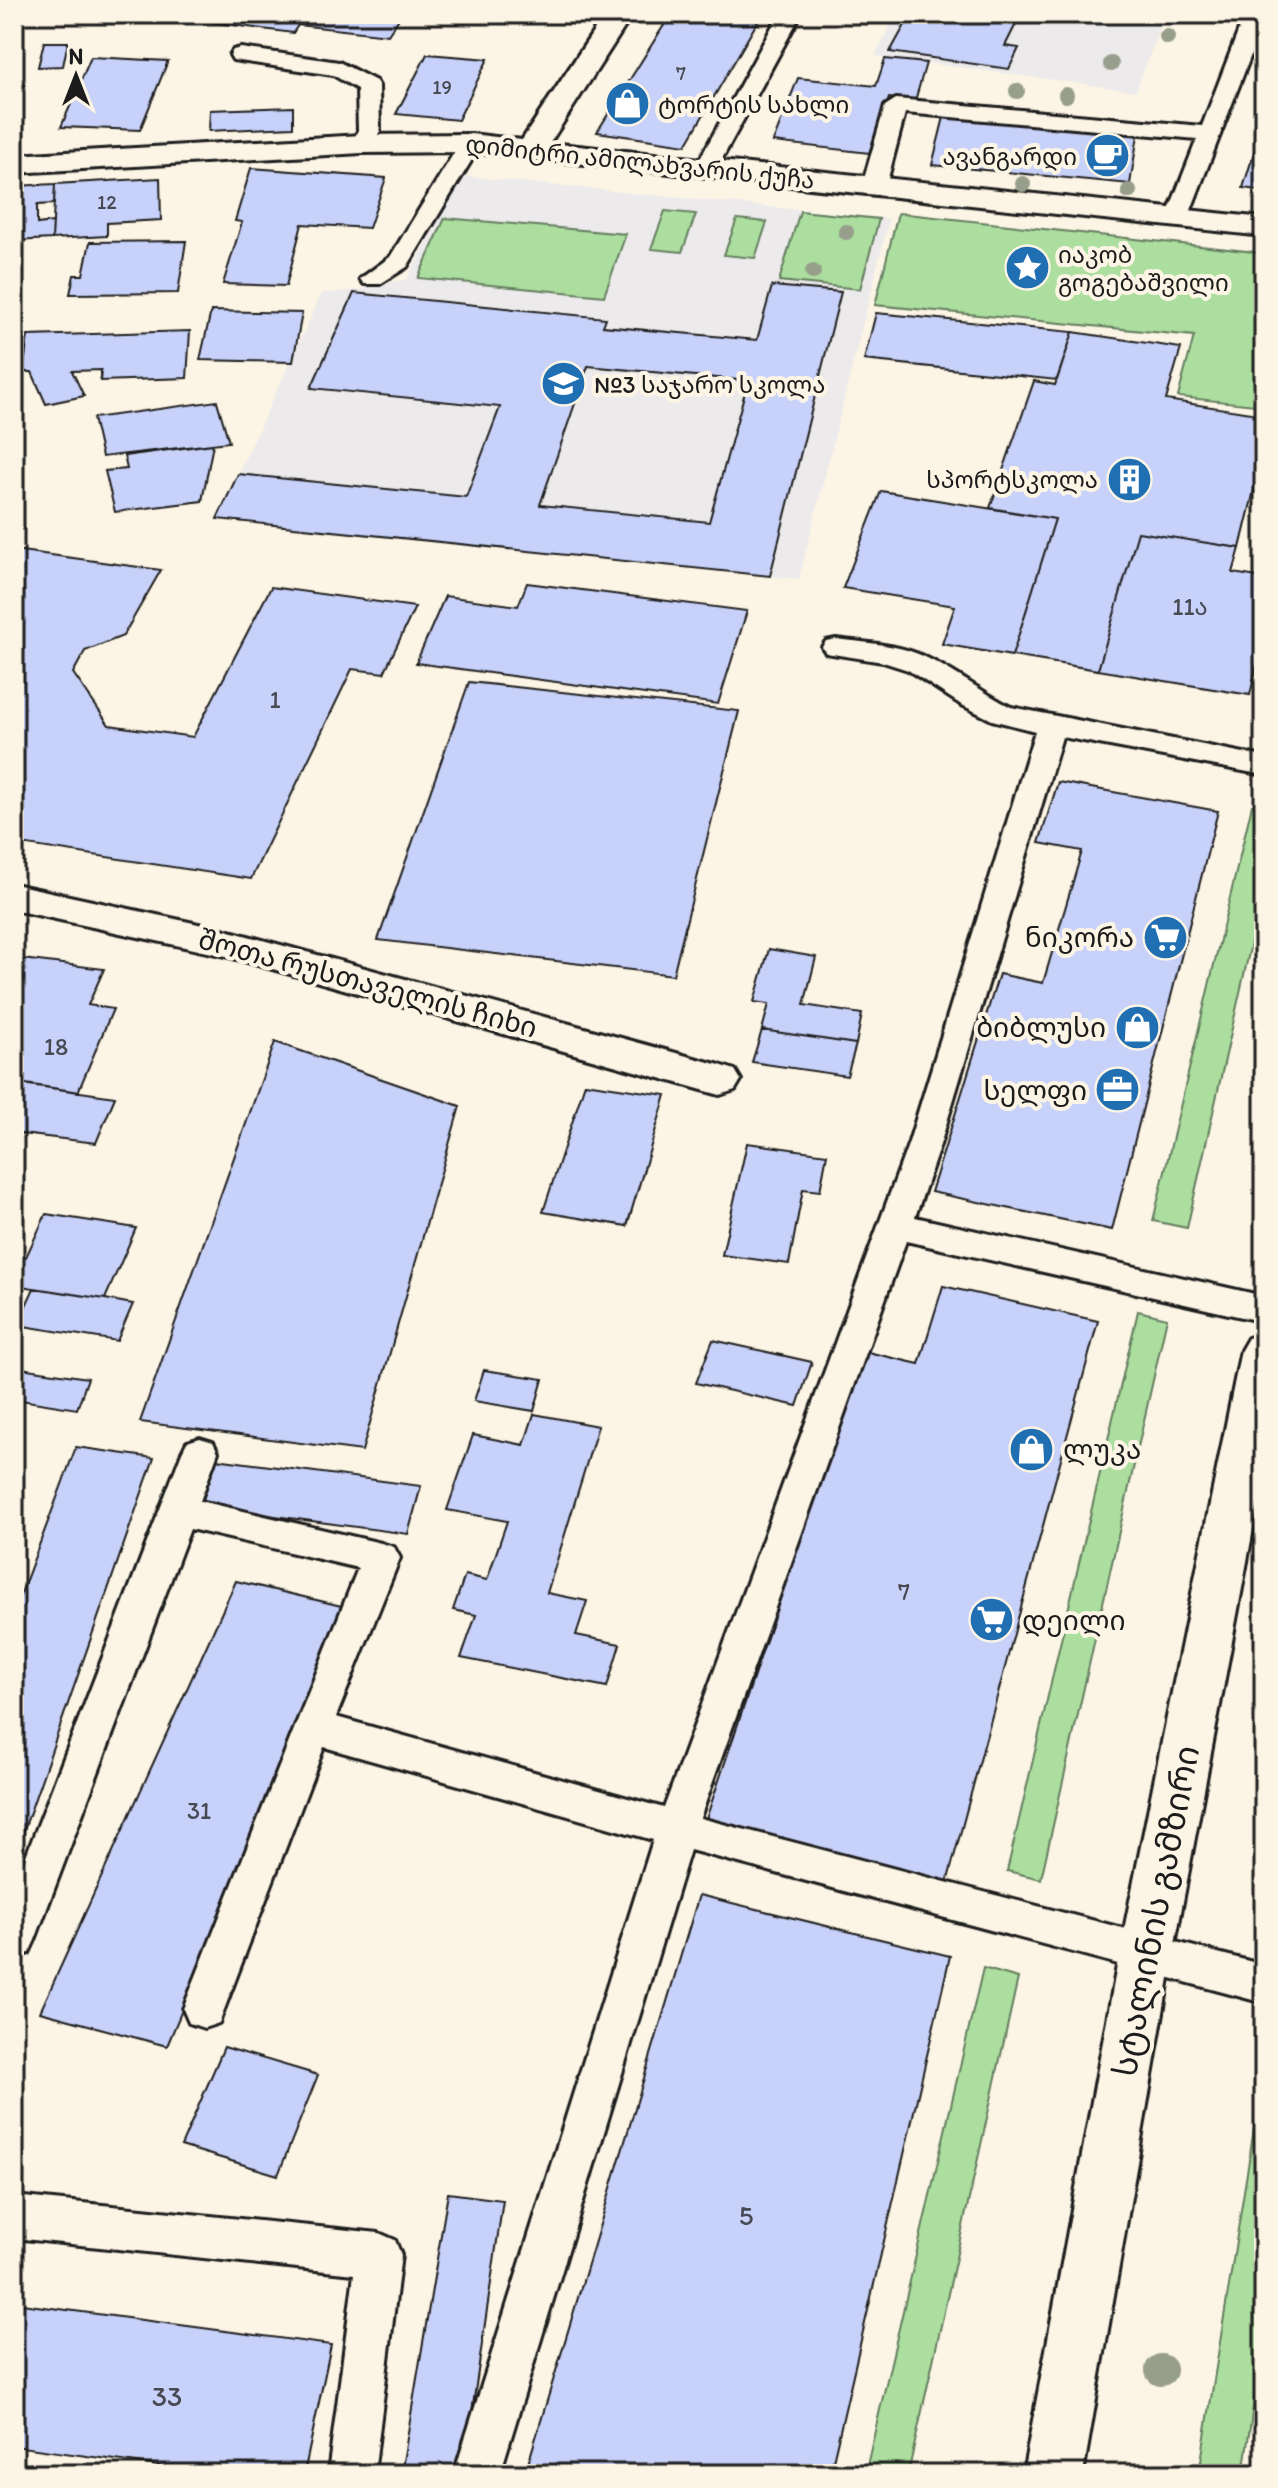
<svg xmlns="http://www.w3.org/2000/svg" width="1278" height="2488" viewBox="0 0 1278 2488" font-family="Itim,'Noto Sans Georgian',sans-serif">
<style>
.built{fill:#eceaeb}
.green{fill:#acde9f;stroke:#647d5e;stroke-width:2}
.building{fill:#c8d1f9;stroke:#1c1c1c;stroke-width:2;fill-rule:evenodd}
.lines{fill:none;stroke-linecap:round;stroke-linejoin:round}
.service-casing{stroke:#1c1c1c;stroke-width:6}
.minor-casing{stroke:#1c1c1c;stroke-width:6}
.secondary-casing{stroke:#1c1c1c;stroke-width:6}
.service{fill:#fcf5e5;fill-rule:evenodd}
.minor{fill:#fcf5e5;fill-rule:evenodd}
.secondary{fill:#fcf5e5;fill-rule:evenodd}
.tree{fill:#989e8c}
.labels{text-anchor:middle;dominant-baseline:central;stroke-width:8;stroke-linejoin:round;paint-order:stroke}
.far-number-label{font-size:20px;fill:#474953}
.far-poi-label{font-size:24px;fill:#1c1c1c;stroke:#fcf5e5;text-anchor:start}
.far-street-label{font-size:24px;fill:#1c1c1c;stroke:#fcf5e5}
.number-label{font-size:24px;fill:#474953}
.poi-label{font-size:28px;fill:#1c1c1c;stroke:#fcf5e5;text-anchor:end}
.street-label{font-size:28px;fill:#1c1c1c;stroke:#fcf5e5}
.near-number-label{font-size:28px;fill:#474953}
.near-street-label{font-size:34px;fill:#1c1c1c;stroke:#fcf5e5}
</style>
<rect width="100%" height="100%" fill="#fcf5e5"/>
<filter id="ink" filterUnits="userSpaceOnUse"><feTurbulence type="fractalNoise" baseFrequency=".0125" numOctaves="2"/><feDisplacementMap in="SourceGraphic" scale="16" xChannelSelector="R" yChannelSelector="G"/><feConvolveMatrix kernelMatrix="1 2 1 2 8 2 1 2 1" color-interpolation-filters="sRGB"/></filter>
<g filter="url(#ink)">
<path class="built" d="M896 14H1165L1136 91 875 56Z
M462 176 889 219 799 579 217 519 322 293 352 291 407 279Z"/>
<path class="green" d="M665 211 696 214 682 252 651 249Z
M800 211 879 219 860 289 779 281Z
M898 213 1264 253V406L1178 397 1194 336 875 305Z
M445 218 626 234 604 296 418 278Z
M737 219 767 222 755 258 724 255Z
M1252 805 1264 807V886L1187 1228 1153 1221Z
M1138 1311 1167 1318 1041 1879 1007 1871Z
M983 1968 1018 1978 908 2474H865Z
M1264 2066V2334L1243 2474H1199Z"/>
<path class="building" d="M147 14H402L388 35 298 25 293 33Z
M491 14H560L554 22Z
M671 14H762L686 145 597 132Z
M911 14H1021L1005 46 1019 48 1009 69 890 52Z
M44 42H68L63 66 38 67Z
M427 54 488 59 458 120 396 114Z
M91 57 168 61 140 130 61 127Z
M885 59 926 63 915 101 889 98 869 153 773 142 798 78 876 86Z
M293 107V127L209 131 210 110Z
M944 117 1138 135 1130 184 932 165Z
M1264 120V191L1243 188Z
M251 168 386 178 369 228 302 224 286 286 223 284 242 222 235 221Z
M160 178 161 220 107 223V236L52 239 55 184Z
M55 184 54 204 37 205V224L53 222 52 239 14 241V186Z
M186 241 178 293 70 294 74 275H83L90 242Z
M772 286 841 292 770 576 217 519 238 474 466 497 500 407 311 388 354 293 606 318 603 326 757 340ZM588 366 748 381 709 522 540 505Z
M211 311 302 313 293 362 200 360Z
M876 313 1073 332 1057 380 864 360Z
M190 331 187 378 100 381 101 370 72 371 84 396 46 404 32 372H23L28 336Z
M1073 332 1181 348 1166 400 1264 415V450L1240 548 1138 532 1098 670 1012 656 1055 519 990 508 1034 381 1055 385Z
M217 401 229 442 102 457 93 418Z
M213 444 202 501 115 512 105 471 127 469 124 456Z
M881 491 1055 519 1012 656 942 644 955 606 843 588Z
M1138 532 1240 548 1233 573 1264 578V634L1250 695 1098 670Z
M14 550 161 570 123 636 85 651 73 673 109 725 193 737 271 587 415 607 384 673 352 669 251 879 14 843Z
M527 583 747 611 718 704 416 663 445 596 518 606Z
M469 682 739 711 673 975 378 940Z
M1058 782 1218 811 1112 1230 931 1192 999 974 1043 983 1082 851 1039 843Z
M769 949 816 957 804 1005 862 1014 856 1044 762 1030 769 1004 754 1002Z
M14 958 104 969 88 1005 113 1009 78 1092 14 1083Z
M762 1030 856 1044 847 1076 752 1062Z
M275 1042 460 1106 362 1451 140 1422Z
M585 1083 666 1095 627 1226 543 1212Z
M25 1084 115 1097 96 1143 14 1133V1103Z
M747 1143 827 1154 820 1191 803 1189 789 1264 722 1255Z
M46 1214 136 1228 105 1299 14 1285V1255L26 1257Z
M943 1286 1098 1321 947 1883 706 1819 863 1351 919 1364Z
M34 1288 105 1299 133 1304 117 1341 17 1325Z
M713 1340 812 1362 797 1406 696 1383Z
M14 1367 88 1378 77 1409 14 1399Z
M484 1370 543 1379 534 1411 474 1401Z
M534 1414 598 1426 547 1593 587 1601 576 1635 620 1644 607 1687 461 1658 476 1615 453 1610 465 1575 487 1580 507 1521 447 1510 473 1435 524 1445Z
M76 1447 154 1458 14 1858V1612Z
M216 1459 421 1486 408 1534 201 1506Z
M236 1581 350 1608 167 2046 40 2012Z
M699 1895 950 1956 830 2474H525Z
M224 2047 318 2075 278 2175 181 2146Z
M448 2193 503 2200 463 2474H401Z
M14 2303 331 2345 304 2474H216L14 2446Z"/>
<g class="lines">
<defs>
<path id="service" d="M779 14H801L717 168 714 173H698L695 168Z
M1245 14H1264V21L1186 223H1170L1166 218 1197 139 905 113 886 186 882 191H866L862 186 885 106 896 99 1202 126Z
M241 48 339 62 376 81 379 86 380 131 370 149H354L351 144 358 131 357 89 333 75 233 60 230 55 233 50Z
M471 136 479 138 482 143 407 267 380 284H364L360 279 390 257 460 143 463 138Z
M836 639C867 643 901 644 929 659 958 673 983 693 1011 707L1264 757V775L1062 737 941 1142 915 1217 1264 1296V1322L906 1241 700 1818 1264 1965V2003L690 1850 500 2474H454L653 1840 324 1747 219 2023 204 2028 189 2023 183 2009 358 1568 190 1529 35 1940 29 1953 14 1959V1887L182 1452 187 1442 200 1438 213 1442 218 1452 200 1501 381 1543 394 1547 400 1558 336 1717 664 1808 909 1142 1035 731 992 720 960 704 908 670 883 662 826 653 822 647 826 641Z
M14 2196 379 2233 395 2240 401 2255 374 2474H328L354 2274 14 2238Z"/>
<path id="minor" d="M605 14H633L550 143 1264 218V236L471 152 362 153 14 173V155L362 135 471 134 522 140Z
M14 884 226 930 720 1065 735 1070 741 1080 735 1090 720 1095 226 956 14 910Z"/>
<path id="secondary" d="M1264 1333V1471L1173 1955 1083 2474H1023L1119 1955 1241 1350 1248 1338Z"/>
</defs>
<use href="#service" class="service-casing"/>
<use href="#minor" class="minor-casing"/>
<use href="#secondary" class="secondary-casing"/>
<use href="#service" class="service"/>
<use href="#minor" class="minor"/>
<use href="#secondary" class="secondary"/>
</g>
<g class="tree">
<circle cx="1167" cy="37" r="8"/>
<circle cx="1111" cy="64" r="8"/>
<circle cx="1017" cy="91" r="8"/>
<circle cx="1066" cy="95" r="8"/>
<circle cx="1023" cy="184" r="8"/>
<circle cx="1129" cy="191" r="8"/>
<circle cx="846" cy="232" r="8"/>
<circle cx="813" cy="272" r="8"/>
<circle cx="1161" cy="2370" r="16"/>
</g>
</g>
<defs>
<symbol id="shop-disc" viewBox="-11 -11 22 22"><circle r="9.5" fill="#1f6fb2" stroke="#fcf5e5"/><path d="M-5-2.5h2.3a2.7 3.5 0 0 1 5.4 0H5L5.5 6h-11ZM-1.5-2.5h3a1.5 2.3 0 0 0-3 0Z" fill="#fff"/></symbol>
<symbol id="cafe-disc" viewBox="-11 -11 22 22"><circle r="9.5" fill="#1f6fb2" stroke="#fcf5e5"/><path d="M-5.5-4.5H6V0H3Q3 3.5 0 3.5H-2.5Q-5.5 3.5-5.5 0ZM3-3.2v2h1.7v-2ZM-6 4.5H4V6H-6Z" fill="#fff"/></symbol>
<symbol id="sight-disc" viewBox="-11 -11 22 22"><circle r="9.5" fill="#1f6fb2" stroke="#fcf5e5"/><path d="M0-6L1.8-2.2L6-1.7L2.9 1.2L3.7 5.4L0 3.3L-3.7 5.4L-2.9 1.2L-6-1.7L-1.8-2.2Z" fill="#fff"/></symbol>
<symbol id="school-disc" viewBox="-11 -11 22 22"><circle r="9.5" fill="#1f6fb2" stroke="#fcf5e5"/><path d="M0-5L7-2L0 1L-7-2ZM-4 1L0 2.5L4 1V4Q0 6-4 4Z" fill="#fff"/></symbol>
<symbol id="building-disc" viewBox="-11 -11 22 22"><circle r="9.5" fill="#1f6fb2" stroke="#fcf5e5"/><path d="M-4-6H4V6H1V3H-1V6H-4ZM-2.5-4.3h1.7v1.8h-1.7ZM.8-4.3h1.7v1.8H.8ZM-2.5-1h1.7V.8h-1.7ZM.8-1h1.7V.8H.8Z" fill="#fff"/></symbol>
<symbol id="supermarket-disc" viewBox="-11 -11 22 22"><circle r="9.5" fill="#1f6fb2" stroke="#fcf5e5"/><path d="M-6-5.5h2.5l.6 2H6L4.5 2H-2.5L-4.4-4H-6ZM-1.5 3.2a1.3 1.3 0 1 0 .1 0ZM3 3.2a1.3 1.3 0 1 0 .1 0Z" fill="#fff"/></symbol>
<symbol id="office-disc" viewBox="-11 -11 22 22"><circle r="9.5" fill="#1f6fb2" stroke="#fcf5e5"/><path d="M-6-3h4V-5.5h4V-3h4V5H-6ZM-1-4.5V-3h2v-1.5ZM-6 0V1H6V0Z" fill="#fff"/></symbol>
</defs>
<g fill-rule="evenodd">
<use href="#shop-disc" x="602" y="78" width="51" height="51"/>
<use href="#cafe-disc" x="1082" y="130" width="51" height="51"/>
<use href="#sight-disc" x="1002" y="242" width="51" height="51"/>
<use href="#school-disc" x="538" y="358" width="51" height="51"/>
<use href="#building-disc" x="1104" y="454" width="51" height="51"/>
<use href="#supermarket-disc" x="1140" y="912" width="51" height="51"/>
<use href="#shop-disc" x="1112" y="1002" width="51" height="51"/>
<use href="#office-disc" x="1092" y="1064" width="51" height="51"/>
<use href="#shop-disc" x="1006" y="1424" width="51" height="51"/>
<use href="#supermarket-disc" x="966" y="1594" width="51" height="51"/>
</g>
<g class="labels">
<g class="far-number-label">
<text x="681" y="73">7</text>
<text x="442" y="87">19</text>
<text x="107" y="202">12</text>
</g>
<g class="far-poi-label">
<text x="658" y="104">ტორტის სახლი</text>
<text x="1077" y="156" text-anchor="end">ავანგარდი</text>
<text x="1058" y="254">იაკობ<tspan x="1058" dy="28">გოგებაშვილი</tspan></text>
<text x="594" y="384">№3 საჯარო სკოლა</text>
<text x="1098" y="479" text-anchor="end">სპორტსკოლა</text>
</g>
<g class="far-street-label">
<text transform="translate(640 162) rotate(6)">დიმიტრი ამილახვარის ქუჩა</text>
</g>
<g class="number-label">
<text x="1190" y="606">11ა</text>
<text x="275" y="699">1</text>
<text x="56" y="1046">18</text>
<text x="904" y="1591">7</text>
<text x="199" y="1810">31</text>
</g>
<g class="poi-label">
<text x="1134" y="937">ნიკორა</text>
<text x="1106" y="1027">ბიბლუსი</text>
<text x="1087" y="1090">სელფი</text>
<text x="1063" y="1449" text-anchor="start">ლუკა</text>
<text x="1022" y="1620" text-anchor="start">დეილი</text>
</g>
<g class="street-label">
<text transform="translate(368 983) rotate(15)">შოთა რუსთაველის ჩიხი</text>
</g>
<g class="near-number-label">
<text x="746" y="2215">5</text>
<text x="167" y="2396">33</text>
</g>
<g class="near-street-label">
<text transform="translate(1156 1911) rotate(-79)">სტალინის გამზირი</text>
</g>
</g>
<rect width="1278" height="2488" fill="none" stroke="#fcf5e5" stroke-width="48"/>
<rect x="24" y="24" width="1230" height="2440" fill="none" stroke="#1c1c1c" stroke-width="3" filter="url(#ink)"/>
<g transform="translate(76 76)" stroke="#fcf5e5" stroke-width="6" paint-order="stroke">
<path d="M0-6L14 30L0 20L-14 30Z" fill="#1c1c1c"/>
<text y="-12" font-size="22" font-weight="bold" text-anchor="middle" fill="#1c1c1c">N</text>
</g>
</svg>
